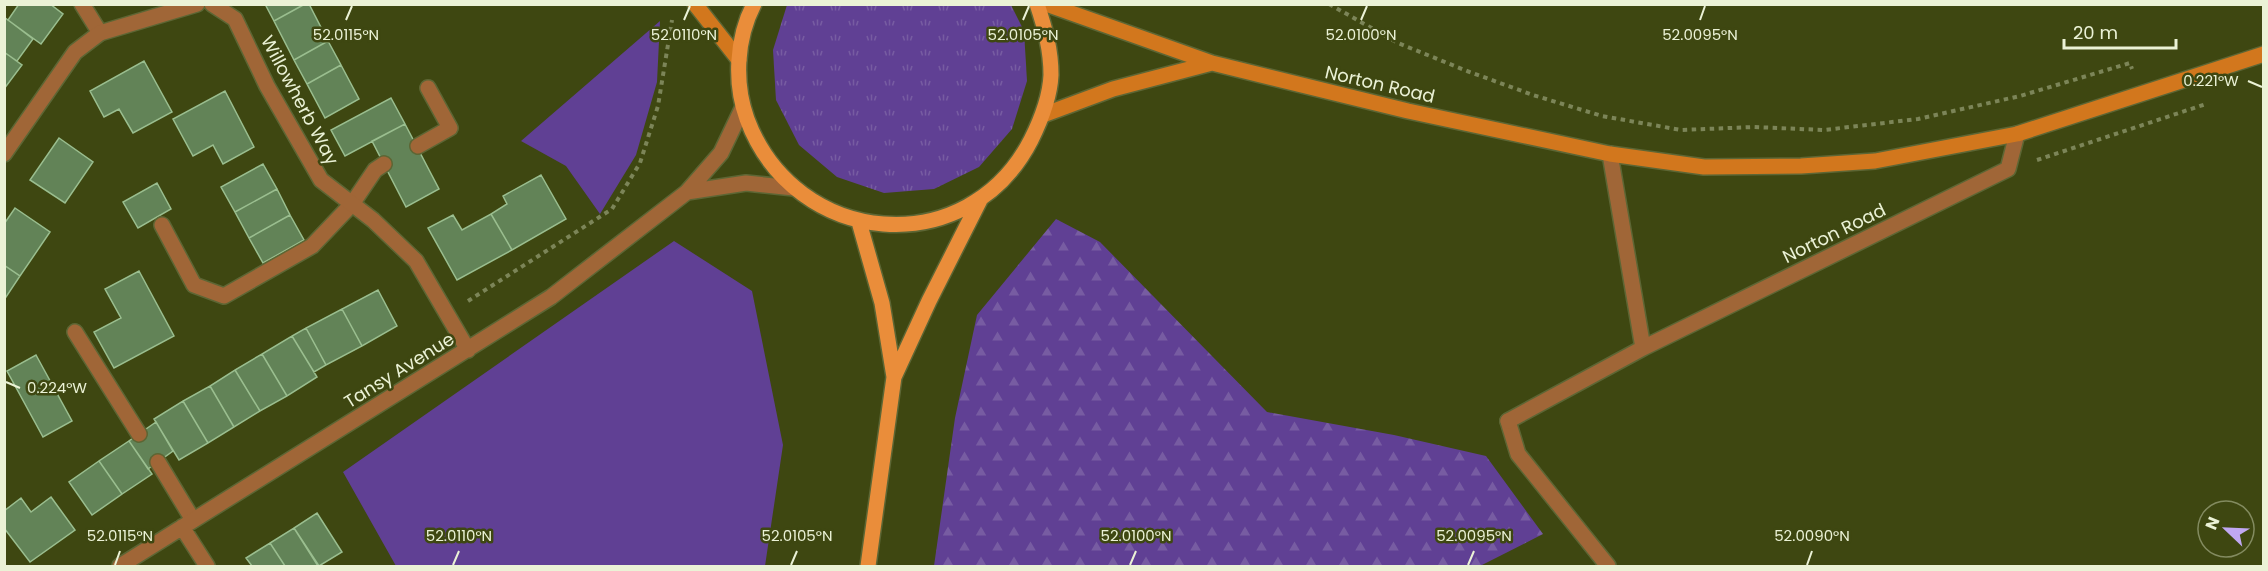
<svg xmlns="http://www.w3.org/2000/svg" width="2268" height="571" viewBox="0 0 2268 571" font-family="Poppins,sans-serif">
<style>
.grass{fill:url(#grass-tufts)}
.forest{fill:url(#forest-firs)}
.park{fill:#604094}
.building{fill:#628357;stroke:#9abe8f;stroke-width:1.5}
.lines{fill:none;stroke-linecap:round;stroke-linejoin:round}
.lane-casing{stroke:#5d6634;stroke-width:18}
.street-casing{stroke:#5d6634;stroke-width:18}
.secondary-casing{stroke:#5d6634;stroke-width:18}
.primary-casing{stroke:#5d6634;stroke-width:18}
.path{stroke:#7c8558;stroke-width:4;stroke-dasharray:4.5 4.5;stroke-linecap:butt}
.lane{stroke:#a06637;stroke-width:15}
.street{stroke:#a06637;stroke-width:15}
.secondary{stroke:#d2771d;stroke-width:15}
.primary{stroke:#ea8d3a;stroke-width:15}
.ticks{fill:none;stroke:#ebf2d6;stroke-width:2}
.labels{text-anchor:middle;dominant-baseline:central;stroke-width:5;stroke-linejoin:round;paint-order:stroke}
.street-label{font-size:18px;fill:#ebf2d6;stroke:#3e4711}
.ticks-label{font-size:15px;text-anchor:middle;fill:#ebf2d6;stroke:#3e4711;stroke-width:5;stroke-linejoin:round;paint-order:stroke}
</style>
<defs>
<pattern id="grass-tufts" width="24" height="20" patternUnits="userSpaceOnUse" patternTransform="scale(1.5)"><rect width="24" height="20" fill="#604094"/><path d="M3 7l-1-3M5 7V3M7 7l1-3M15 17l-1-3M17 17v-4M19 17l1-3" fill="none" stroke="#775ca2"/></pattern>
<pattern id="forest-firs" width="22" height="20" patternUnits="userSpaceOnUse" patternTransform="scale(1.5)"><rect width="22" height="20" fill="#604094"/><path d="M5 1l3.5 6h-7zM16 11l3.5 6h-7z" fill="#775ca2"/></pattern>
</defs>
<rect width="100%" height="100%" fill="#3e4711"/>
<path class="grass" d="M787 5H1011L1024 31 1027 81 1012 129 979 167 934 189 884 193 837 177 799 145 776 100 773 50Z"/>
<path class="forest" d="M1056 219 1100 242 1267 412 1394 435 1486 456 1543 534 1480 566H934L955 418 977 315Z"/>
<path class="park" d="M660 21 657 82 636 155 600 214 566 166 521 141Z
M674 241 752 291 783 445 765 566H396L343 472Z"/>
<path class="building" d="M19 4H50L63 14 41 44 8 20Z
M265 4H305L274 21Z
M305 4H309L328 41 294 60 274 21Z
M4 17 33 39 17 61 4 52Z
M328 41 341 65 307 84 294 60Z
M4 52 22 65 4 89Z
M144 61 172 112 133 133 119 109 104 117 90 91Z
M341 65 359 99 325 118 307 84Z
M225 91 254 147 223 164 213 145 193 156 173 119Z
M391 98 405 124 345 156 331 130Z
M405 124 439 189 406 207 372 141Z
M59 138 93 162 65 203 30 180Z
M263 164 277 189 235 212 221 187Z
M541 175 566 219 512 250 491 214 507 204 503 196Z
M157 183 171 209 138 228 123 202Z
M277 189 290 215 249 238 235 212Z
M15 208 50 232 20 276 4 265V224Z
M491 214 512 250 457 280 428 228 453 215 462 230Z
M290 215 304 240 263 263 249 238Z
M4 265 20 276 4 300Z
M139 271 174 336 114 368 94 332 121 318 105 289Z
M378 290 397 326 362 346 342 309Z
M342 309 362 346 326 365 306 328Z
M306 328 326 365 314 372 292 336Z
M292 336 317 377 287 396 262 354Z
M262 354 287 396 260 411 235 370Z
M36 355 72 421 43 437 7 371Z
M235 370 260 411 234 427 210 386Z
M210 386 234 427 208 443 183 401Z
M183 401 208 443 179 460 154 419Z
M156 422 173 451 148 469 129 441Z
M129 441 152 474 122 494 99 461Z
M99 461 122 494 92 515 69 482Z
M51 497 75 530 30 562 4 528V511L21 498 31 512Z
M317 513 342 552 319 566 294 528Z
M294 528 318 566H285L270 543Z
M270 543 285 566H252L246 558Z"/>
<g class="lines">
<defs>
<path id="lane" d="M82 4 100 33
M418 146 450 128 428 88
M162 225 194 285 224 296 312 246 352 204 375 170 384 164
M75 332 139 434
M1508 421 1518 454 1608 566
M158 462 193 520"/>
<path id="street" d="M212 4 235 19 267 86 321 180 373 220 416 261 468 350
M4 154 75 52 100 33 197 4
M1610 154 1643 348
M687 192 746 183 794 188
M1508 421 1643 348 2008 169 2017 134
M182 527 207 566
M120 566 551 297 687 192 721 153 743 107"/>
<path id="secondary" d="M695 4 739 60
M1046 4 1212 63 1408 111 1610 154 1704 167 1801 166 1875 161 2017 134 2264 54
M1043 115 1113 89 1212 63"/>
<path id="primary" d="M754 4C736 39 734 83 747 119 795 248 968 263 1031 140 1041 120 1050 98 1051 75 1051 50 1045 28 1037 4
M859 222 882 303 894 377
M868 566 894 377 929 301 981 198"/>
</defs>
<use href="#lane" class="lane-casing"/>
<use href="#street" class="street-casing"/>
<use href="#secondary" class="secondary-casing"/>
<use href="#primary" class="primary-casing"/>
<path class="path" d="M1329 4 1398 43 1467 71 1533 95 1602 116 1681 130 1754 127 1824 130 1918 119 2020 96 2130 63 2132 69
M2037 160 2206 104
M468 301 612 209 640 163 658 106 672 20"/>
<use href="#lane" class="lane"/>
<use href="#street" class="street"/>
<use href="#secondary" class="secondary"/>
<use href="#primary" class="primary"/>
</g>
<path class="ticks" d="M346 20 352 6M684 20 690 6M1023 20 1029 6M1361 20 1367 6M1700 20 1705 6M2248 81 2262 87M6 382 20 388M115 565 120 551M453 565 459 551M791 565 797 551M1130 565 1136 551M1468 565 1474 551M1807 565 1812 551"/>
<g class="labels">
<g class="street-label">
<text transform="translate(1380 84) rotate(13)">Norton Road</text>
<text transform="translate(300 100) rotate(62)">Willowherb Way</text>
<text transform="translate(1834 233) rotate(-26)">Norton Road</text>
<text transform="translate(399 370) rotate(-32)">Tansy Avenue</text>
</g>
</g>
<g class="ticks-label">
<text x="346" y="40">52.0115°N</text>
<text x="684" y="40">52.0110°N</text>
<text x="1023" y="40">52.0105°N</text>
<text x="1361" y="40">52.0100°N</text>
<text x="1700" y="40">52.0095°N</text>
<text x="2211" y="86">0.221°W</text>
<text x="57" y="393">0.224°W</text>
<text x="120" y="541">52.0115°N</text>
<text x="459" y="541">52.0110°N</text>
<text x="797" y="541">52.0105°N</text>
<text x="1136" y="541">52.0100°N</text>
<text x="1474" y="541">52.0095°N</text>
<text x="1812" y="541">52.0090°N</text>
</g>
<rect width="2268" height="571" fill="none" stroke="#ebf2d6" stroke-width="12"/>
<g transform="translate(2226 529) rotate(293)"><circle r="28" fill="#3e4711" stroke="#838b60" stroke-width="1.5"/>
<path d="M0-4.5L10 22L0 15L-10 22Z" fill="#c0a8f3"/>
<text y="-9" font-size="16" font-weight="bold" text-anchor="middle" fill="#ebf2d6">N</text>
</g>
<path d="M2064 39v9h112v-9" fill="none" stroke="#ebf2d6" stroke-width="3"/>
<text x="2073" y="39" font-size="18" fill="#ebf2d6" stroke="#3e4711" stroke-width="4.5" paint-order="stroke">20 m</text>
</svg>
